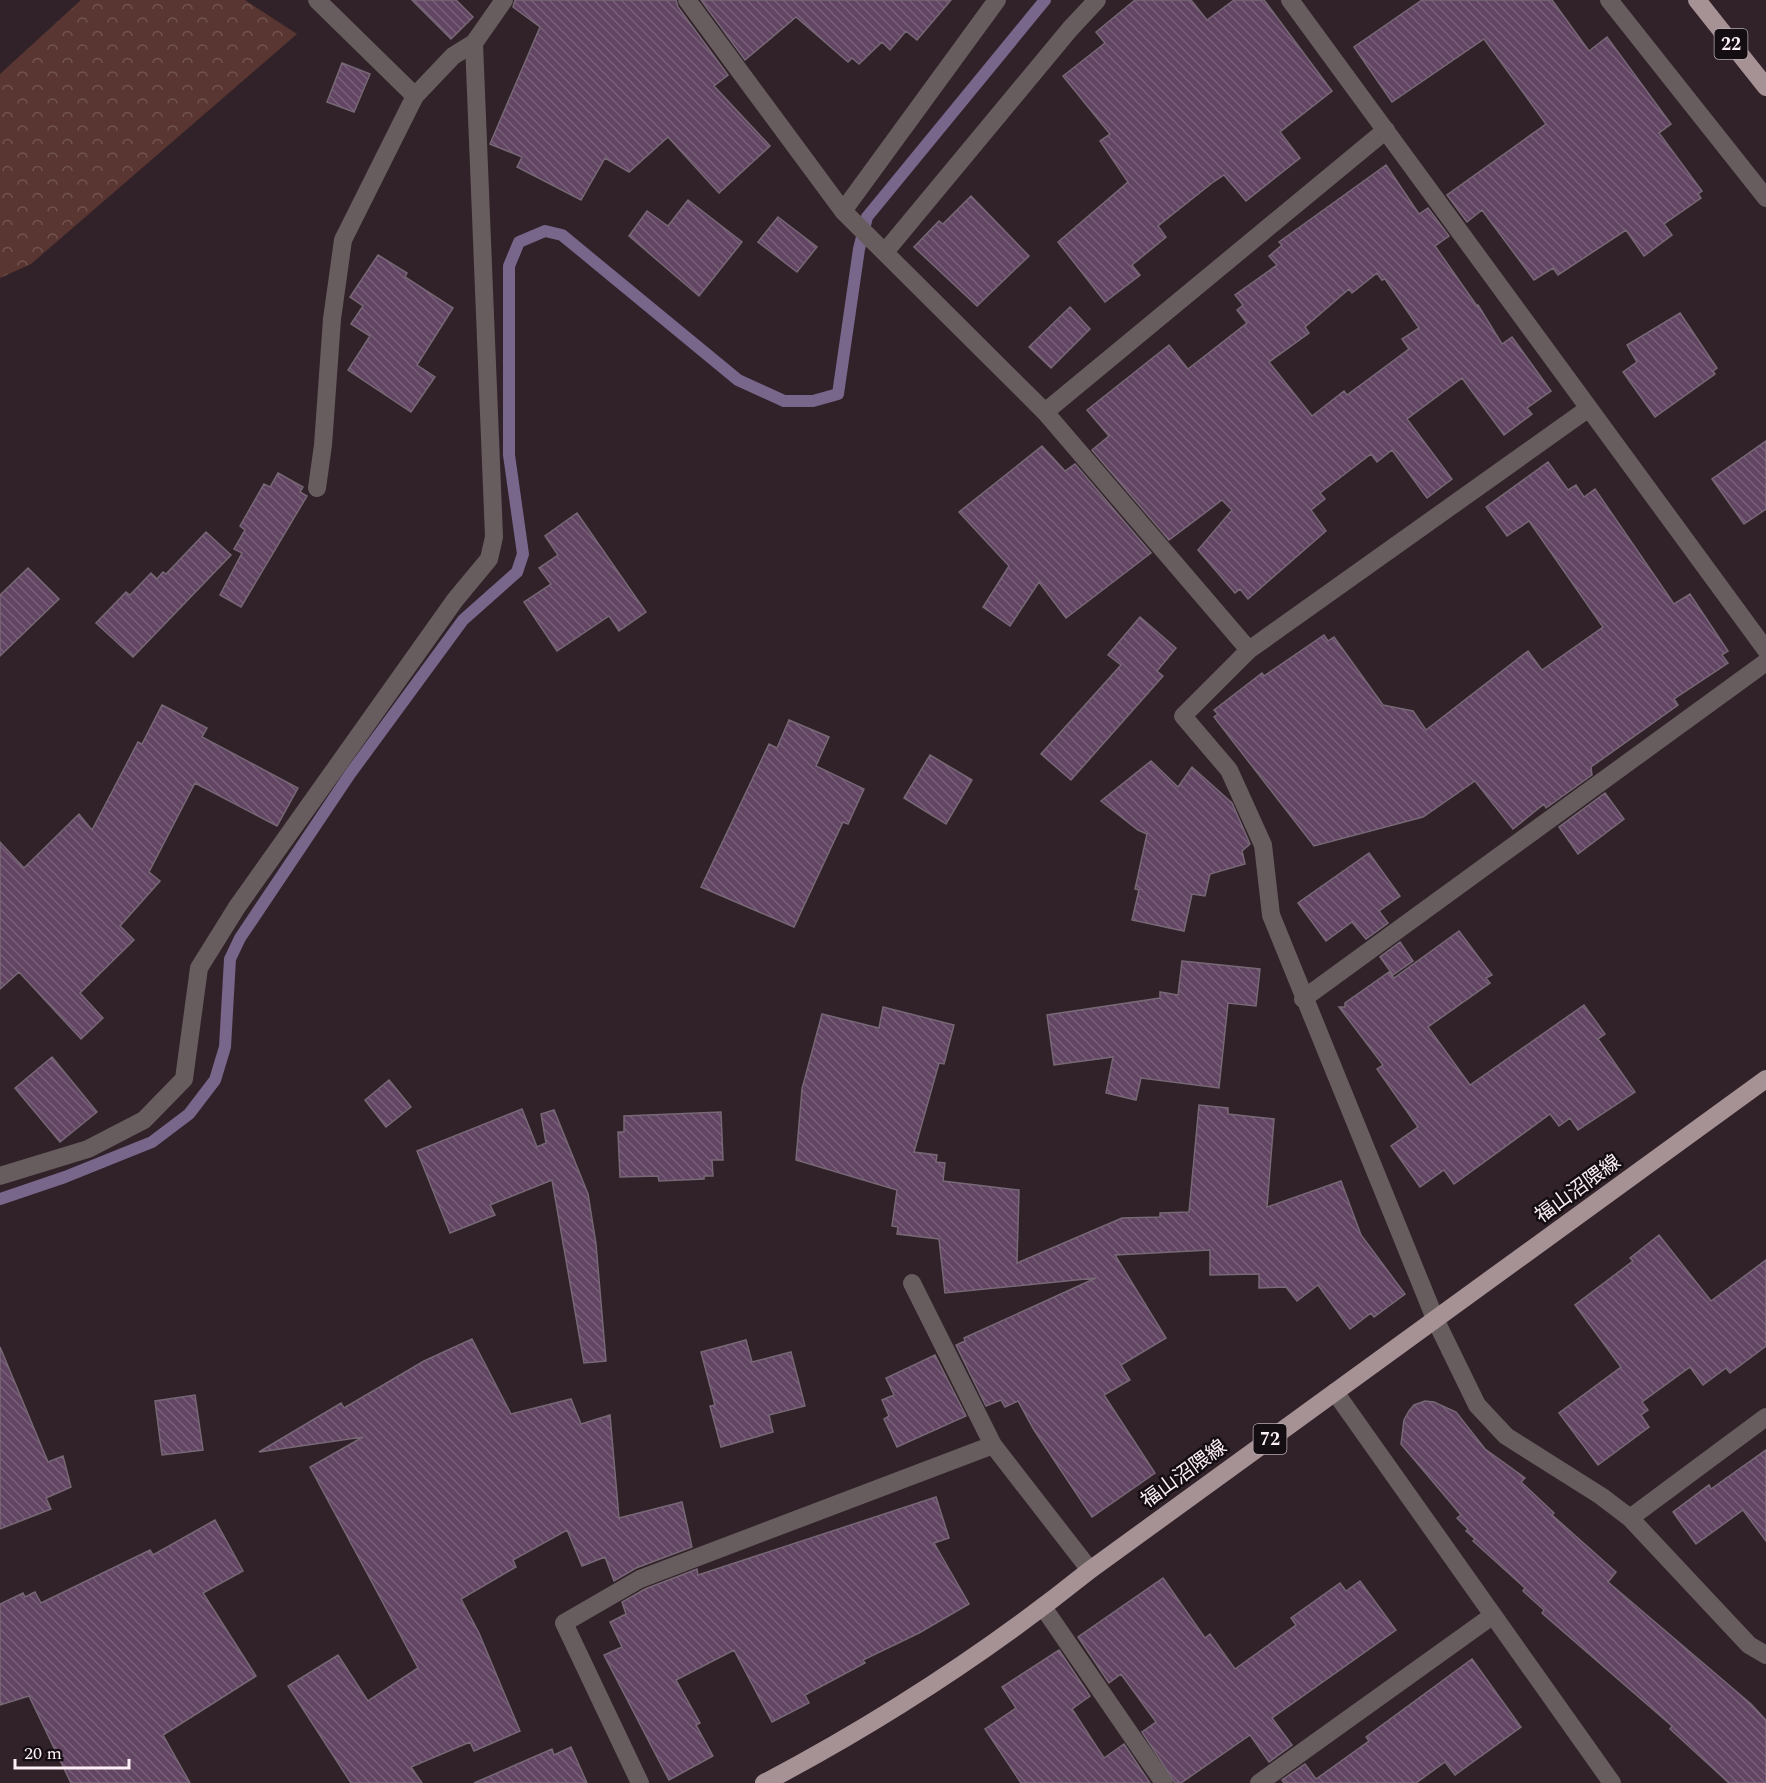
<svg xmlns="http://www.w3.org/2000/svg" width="1766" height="1783" viewBox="0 0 1766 1783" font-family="Spectral,'Noto Sans JP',serif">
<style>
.forest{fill:url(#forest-crowns)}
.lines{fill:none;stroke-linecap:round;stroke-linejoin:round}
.stream{stroke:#78668b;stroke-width:12}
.building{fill:url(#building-back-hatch);stroke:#776876;stroke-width:1.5;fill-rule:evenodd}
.minor{stroke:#675d5e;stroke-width:18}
.major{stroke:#a69295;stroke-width:18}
.labels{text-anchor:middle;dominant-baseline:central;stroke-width:5;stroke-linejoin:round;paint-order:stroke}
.shield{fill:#140d11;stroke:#b6acb1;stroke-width:1.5}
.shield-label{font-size:18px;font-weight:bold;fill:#fcf0f6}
.street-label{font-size:20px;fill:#fcf0f6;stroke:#140d11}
</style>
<defs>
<pattern id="forest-crowns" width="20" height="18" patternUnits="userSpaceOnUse" patternTransform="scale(1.5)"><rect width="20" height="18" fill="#593631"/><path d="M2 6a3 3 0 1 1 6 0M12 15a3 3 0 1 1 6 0" fill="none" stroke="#72534f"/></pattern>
<pattern id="building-back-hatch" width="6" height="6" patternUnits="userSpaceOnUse" patternTransform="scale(1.5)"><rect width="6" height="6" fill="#624562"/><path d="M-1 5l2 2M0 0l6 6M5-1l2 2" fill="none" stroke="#796079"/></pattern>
</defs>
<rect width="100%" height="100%" fill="#312129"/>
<path class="forest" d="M81 0H245L297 34 31 264 0 278V74Z"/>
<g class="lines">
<path class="stream" d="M0 1199 65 1177 152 1142 189 1114 215 1080 225 1047 230 959 240 938 350 774 463 620 517 572 523 554 509 455V266L519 242 545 231 562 235 738 380 784 401H813L838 394 859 249 867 217 1045 0"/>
</g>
<path class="building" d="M412 0H456L473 17 451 39Z
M515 0H676L678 7 728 75 714 86 770 146 719 193 668 137 629 172 605 158 581 200 517 167 522 157 490 144 540 27 513 7Z
M701 0H951L917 40 906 31 890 50 882 42 859 64 852 58 848 62 796 17 745 60Z
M1135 0H1191L1207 20 1234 0H1264L1332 91 1280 132 1300 158 1246 201 1224 175 1212 183 1158 226 1166 237 1132 265 1140 275 1105 302 1058 242 1128 182 1100 141 1110 134 1063 76 1105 43 1096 32Z
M1422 0H1552L1589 51 1607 37 1671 124 1659 133 1702 191 1698 194 1701 198 1664 224 1672 235 1644 256 1626 230 1558 275 1553 268 1534 280 1482 210 1467 222 1447 195 1546 124 1484 39 1392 102 1354 47Z
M342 63 370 74 354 112 327 102Z
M1386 165 1419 214 1428 208 1449 236 1435 246 1477 306 1478 305 1502 344 1512 337 1551 391 1527 408 1532 414 1504 435 1462 378 1407 419 1452 479 1427 498 1392 450 1377 462 1371 454 1320 493 1325 499 1311 510 1326 531 1248 599 1240 589 1235 593 1198 550 1232 510 1222 500 1169 540 1092 450 1109 436 1087 410 1169 345 1188 369 1247 323 1237 310 1243 305 1235 295 1277 265 1269 256 1282 245 1279 242ZM1377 273 1382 280 1385 279 1419 328 1402 339 1409 349 1347 395 1344 391 1312 416 1269 362 1309 333 1305 327 1349 289 1352 293Z
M971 196 1029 256 977 306 914 247 939 221 943 224Z
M688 200 742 242 699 296 629 236 647 211 668 226Z
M778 217 817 247 797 272 758 242Z
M378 255 407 273 405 277 453 308 417 365 435 377 411 412 348 370 370 336 351 324 363 306 350 297Z
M1070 307 1090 329 1051 368 1029 347Z
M1680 313 1717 368 1713 371 1715 374 1655 417 1623 372 1637 362 1627 345Z
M1766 441V509L1744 524 1712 479Z
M1042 446 1065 471 1075 464 1151 553 1066 618 1039 582 1010 626 983 607 1009 566 959 512Z
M1548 462 1568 490 1576 485 1584 497 1595 489 1674 604 1690 594 1728 651 1722 655 1728 663 1674 699 1678 705 1591 767 1592 775 1546 808 1544 804 1513 829 1475 781 1423 817 1314 846 1214 717 1218 714 1214 710 1262 673 1264 676 1324 635 1328 641 1334 637 1383 705 1413 711 1426 730 1528 651 1542 670 1603 627 1529 521 1507 536 1486 507Z
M278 473 303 487 300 492 307 496 241 607 220 595 242 553 234 549 245 530 240 526 264 484 270 487Z
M577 513 646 612 619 631 609 616 557 651 524 602 551 584 539 568 558 555 545 536Z
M206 532 231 555 133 657 96 623 126 592 130 595 151 573 157 579 163 572 166 574Z
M28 568 59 599 0 656V595Z
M1140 617 1176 648 1157 671 1163 676 1071 780 1041 754 1121 665 1108 655Z
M162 705 207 728 202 737 298 788 277 826 195 783 149 872 160 881 120 926 134 940 80 993 103 1018 81 1039 19 972 0 989V842L24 868 79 814 92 830 138 742 142 744Z
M789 720 829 737 816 766 864 789 848 824 843 822 794 927 701 887 769 744 777 748Z
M930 755 972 780 946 824 904 798Z
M1151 761 1178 787 1192 767 1232 803 1250 844 1242 851 1245 864 1210 874 1205 896 1192 894 1184 931 1132 920 1139 890 1135 889 1147 834 1138 830 1101 801Z
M1605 793 1624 819 1578 854 1559 827Z
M1369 853 1400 896 1379 911 1388 923 1366 939 1352 922 1326 941 1298 903Z
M1459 931 1492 975 1486 978 1490 983 1428 1027 1470 1085 1584 1005 1605 1034 1598 1039 1635 1092 1578 1130 1570 1118 1559 1126 1550 1114 1454 1184 1444 1170 1420 1187 1391 1146 1418 1127 1377 1069 1383 1065 1339 1007H1345V1003L1389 972 1394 978Z
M1400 942 1413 961 1393 975 1380 957Z
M1182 961 1260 969 1256 1006 1228 1003 1219 1088 1141 1078 1136 1100 1106 1093 1113 1057 1054 1065 1047 1015 1160 998V992L1178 995Z
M883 1007 954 1025 944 1064 939 1063 914 1152 937 1155 936 1162 945 1163 943 1181 1019 1190 1017 1263 1122 1218 1160 1217V1213L1189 1212 1199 1105 1228 1108V1114L1274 1119 1267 1207 1341 1181 1361 1235 1405 1294 1374 1317 1371 1313 1350 1329 1318 1285 1297 1301 1286 1287 1259 1288V1274L1210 1275V1250L1115 1255 1166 1338 1121 1365 1130 1380 1104 1395 1155 1473 1092 1517 1034 1430 1018 1401 1005 1407 1001 1400 986 1406 956 1345 965 1341 964 1338 1096 1278 945 1293 939 1239 897 1234 898 1227 892 1226 897 1190 796 1160 802 1089 822 1014 879 1028Z
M52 1057 97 1112 60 1142 15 1088Z
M389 1080 411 1107 386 1127 365 1100Z
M522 1109 537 1147 546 1143 541 1114 554 1110 588 1194 596 1244 606 1361 584 1363 552 1180 490 1205 495 1215 450 1233 417 1151Z
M721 1112 723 1160H712L713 1176H704V1179L659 1181 658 1176 620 1177 618 1132H624V1116Z
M1659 1235 1711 1301 1766 1260V1346L1730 1373 1726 1368 1703 1385 1690 1367 1642 1402 1648 1410 1641 1415 1649 1427 1598 1465 1559 1413 1621 1367 1575 1305 1633 1261 1630 1258Z
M472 1339 511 1414 571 1399 581 1424 610 1415 619 1518 682 1502 692 1547 636 1568 614 1581 605 1557 582 1566 567 1530 513 1560 516 1567 461 1599 479 1633 520 1731 474 1751 470 1742 411 1767 422 1783H351L288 1686 338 1655 368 1701 418 1668 310 1467 363 1437 259 1452 341 1403 344 1408 424 1361Z
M746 1340 752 1362 791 1352 805 1406 769 1415 773 1432 721 1447 710 1406 715 1405 701 1352Z
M0 1347 48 1462 63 1456 71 1487 46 1498 51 1509 0 1529Z
M935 1355 966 1416 897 1447 884 1419 889 1416 882 1400 894 1395 886 1378Z
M195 1395 203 1450 162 1455 155 1401Z
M1425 1401 1434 1402 1456 1412 1485 1449 1525 1478 1521 1482 1554 1513 1552 1515 1616 1572 1608 1582 1751 1704 1766 1720V1783H1729L1670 1729 1672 1726 1542 1613 1544 1610 1523 1591 1525 1588 1473 1541 1475 1539 1466 1531 1468 1529 1457 1518 1461 1515 1401 1444 1404 1420 1409 1411 1414 1405Z
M1766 1450V1541L1743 1510 1696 1544 1673 1512 1709 1485 1711 1489Z
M936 1497 949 1538 934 1543 969 1604 919 1633 863 1660 865 1663 805 1695 809 1703 772 1722 734 1650 676 1680 700 1723 696 1725 713 1756 669 1780 604 1655 622 1647 610 1622 626 1614 622 1602 645 1589 697 1569 698 1575Z
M215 1520 243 1571 203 1593 256 1676 163 1735 190 1783H71L29 1696 0 1705V1604L23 1593 25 1597 35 1592 41 1603 150 1550 153 1555Z
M1163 1578 1205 1638 1210 1634 1235 1669 1296 1625 1291 1618 1340 1583 1346 1591 1360 1581 1396 1630 1272 1718 1292 1745 1269 1762 1250 1735 1181 1783H1175L1142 1732 1156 1722 1121 1674 1109 1683 1078 1637Z
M1059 1650 1090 1696 1072 1709 1104 1758 1124 1744 1150 1783H1021L985 1729 1016 1708 1002 1687Z
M1472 1659 1521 1727 1455 1775 1445 1762 1416 1783H1284L1282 1780 1305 1764 1316 1779 1369 1741 1366 1737Z
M571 1747 587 1783H474L552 1749 554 1755Z"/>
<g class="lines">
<path class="minor" d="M317 0 415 96 453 56 474 43
M687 0 843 211 1045 412 1249 650
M1290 0 1766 650
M1609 0 1766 198
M843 211 997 0
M885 252 1070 29 1097 0
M1589 408 1249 650 1183 716 1229 770 1263 845 1271 915 1436 1321 1477 1405 1506 1436 1601 1496 1630 1518 1749 1645 1766 1655
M1045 412 1386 130
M317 488 323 445 332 319 343 240 415 96
M1303 999 1766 662
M0 1176 88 1149 144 1120 184 1079 199 968 237 907 455 600 489 559 494 537 474 43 504 0
M912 1283 993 1445 1090 1570
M1335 1392 1612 1783
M1630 1518 1766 1417
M1043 1607 1164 1783
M640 1783 564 1623 640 1579 993 1445
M1259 1783 1492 1616"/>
<path class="major" d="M1697 0 1766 87
M764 1783C878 1723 989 1651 1090 1570L1766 1079"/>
</g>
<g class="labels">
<g class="shield">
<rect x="1714.5" y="29" width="33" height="30" rx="4.5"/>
<rect x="1253.5" y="1424" width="33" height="30" rx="4.5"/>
</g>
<g class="shield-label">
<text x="1731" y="44">22</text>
<text x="1270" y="1439">72</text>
</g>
<g class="street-label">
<text transform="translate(1578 1189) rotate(-36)">福山沼隈線</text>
<text transform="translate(1184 1474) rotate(-36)">福山沼隈線</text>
</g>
</g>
<path d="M15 1759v9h114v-9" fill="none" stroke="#fcf0f6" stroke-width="3"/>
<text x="24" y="1759" font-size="18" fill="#fcf0f6" stroke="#140d11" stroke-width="4.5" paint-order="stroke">20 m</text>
</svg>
